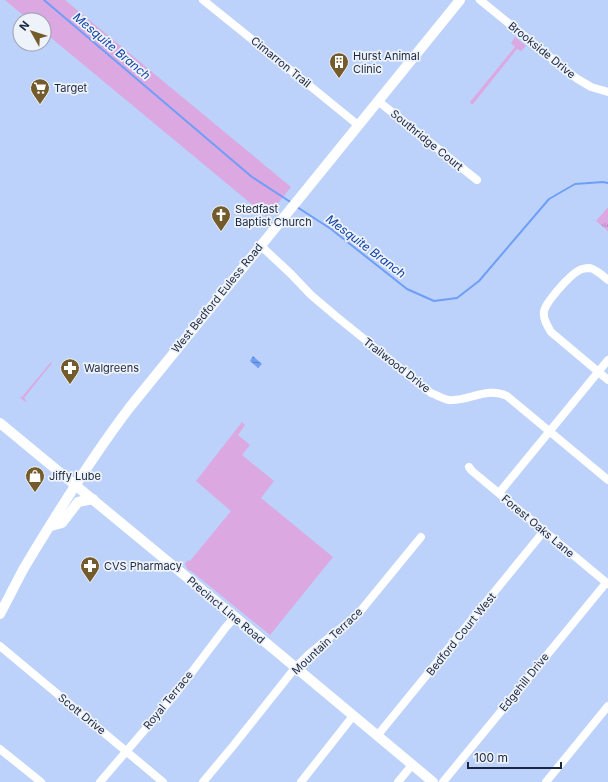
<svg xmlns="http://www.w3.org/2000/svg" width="608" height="782" viewBox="0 0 608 782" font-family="Inter,sans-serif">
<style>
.grass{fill:#dba8e2}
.park{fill:url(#park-tufts)}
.water{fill:url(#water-rules)}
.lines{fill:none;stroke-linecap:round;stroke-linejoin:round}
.stream{stroke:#6f9ef6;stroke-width:2}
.minor{stroke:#fff;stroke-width:8}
.major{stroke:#fff;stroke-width:10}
.labels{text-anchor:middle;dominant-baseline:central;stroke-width:3.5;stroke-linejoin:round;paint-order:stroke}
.street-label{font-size:11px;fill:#1b2842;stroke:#eef2f9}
.poi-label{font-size:11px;fill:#1b2842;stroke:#eef2f9;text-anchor:start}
.water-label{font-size:12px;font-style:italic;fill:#1042a6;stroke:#eef2f9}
</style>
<defs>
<pattern id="park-tufts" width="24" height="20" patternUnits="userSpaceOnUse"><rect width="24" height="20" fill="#dba8e2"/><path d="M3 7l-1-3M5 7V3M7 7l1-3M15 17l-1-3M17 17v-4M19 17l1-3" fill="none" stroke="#b189b9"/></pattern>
<pattern id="water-rules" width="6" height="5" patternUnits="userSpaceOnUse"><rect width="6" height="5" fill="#6f9ef6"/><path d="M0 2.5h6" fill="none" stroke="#5a81c9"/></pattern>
</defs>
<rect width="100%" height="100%" fill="#bcd2fa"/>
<path class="grass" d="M5 0H65L291 187 267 217 44 32V20H29Z
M515 37 526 46 521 51 517 49 473 104H471L470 102 515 47 511 43Z
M51 362 52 363 24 398 27 402 24 401 19 396 22 397Z
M242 422 245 425 238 435 250 445 242 455 274 481 261 498 333 557 270 635 191 571 188 570 185 564 188 560 190 561 231 511 196 481Z"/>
<path class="park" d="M608 207V231L596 221Z"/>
<path class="water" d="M253 356 262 364 258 368 250 361Z"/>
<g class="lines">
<path class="stream" d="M44 0 252 177 292 203
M297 207 331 229 407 289 434 301 457 298 479 281 549 199 575 184 603 182 608 183"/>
<path class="minor" d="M203 0 304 81 358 125
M480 0 576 78 591 87 608 92
M378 101 477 180
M260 245 291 274 311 295 337 317 431 393C437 395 443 399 449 400 468 402 487 386 507 396L608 480
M608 280C602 275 597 270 590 268 586 268 581 269 578 271 569 276 546 302 544 311 543 319 547 325 551 332L608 380
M469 467 472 471 608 584
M499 493 608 360
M0 646 163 782
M377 736 544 531
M0 749 41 782
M100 782 173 697 226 627 235 617
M203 782 233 746 295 668 309 654 358 614 421 537
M301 782 353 716
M398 782 412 765
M443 782 606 583
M546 782 608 706"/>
<path class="major" d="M0 423 235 617 433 782
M51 526 62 523 78 502 93 499
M0 614C8 599 16 583 24 568 57 513 91 458 130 407L460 0"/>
</g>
<defs>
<symbol id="building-pin" viewBox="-11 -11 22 30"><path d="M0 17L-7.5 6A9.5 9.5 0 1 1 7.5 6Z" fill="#745b2c" stroke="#eef2f9"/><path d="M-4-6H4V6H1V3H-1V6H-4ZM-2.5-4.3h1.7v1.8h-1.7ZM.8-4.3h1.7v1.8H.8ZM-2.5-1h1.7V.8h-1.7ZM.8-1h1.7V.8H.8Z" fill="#fff"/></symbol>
<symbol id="supermarket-pin" viewBox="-11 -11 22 30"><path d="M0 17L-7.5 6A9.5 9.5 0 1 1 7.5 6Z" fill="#745b2c" stroke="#eef2f9"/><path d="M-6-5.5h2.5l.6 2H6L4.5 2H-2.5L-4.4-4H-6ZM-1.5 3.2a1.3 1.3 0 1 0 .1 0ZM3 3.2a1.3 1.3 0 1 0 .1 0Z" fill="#fff"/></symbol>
<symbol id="church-pin" viewBox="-11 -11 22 30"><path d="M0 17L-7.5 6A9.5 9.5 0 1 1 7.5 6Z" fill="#745b2c" stroke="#eef2f9"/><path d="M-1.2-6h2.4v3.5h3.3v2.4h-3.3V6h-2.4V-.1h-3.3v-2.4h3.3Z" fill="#fff"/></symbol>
<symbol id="pharmacy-pin" viewBox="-11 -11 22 30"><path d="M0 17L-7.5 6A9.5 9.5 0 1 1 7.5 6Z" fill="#745b2c" stroke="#eef2f9"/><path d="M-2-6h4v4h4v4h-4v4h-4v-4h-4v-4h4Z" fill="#fff"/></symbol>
<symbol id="shop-pin" viewBox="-11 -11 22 30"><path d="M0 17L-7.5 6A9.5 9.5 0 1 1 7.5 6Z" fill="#745b2c" stroke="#eef2f9"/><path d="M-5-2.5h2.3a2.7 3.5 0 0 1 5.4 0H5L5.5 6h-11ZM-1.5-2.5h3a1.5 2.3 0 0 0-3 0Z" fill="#fff"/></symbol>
</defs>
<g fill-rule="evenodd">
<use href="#building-pin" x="328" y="51" width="22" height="30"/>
<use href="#supermarket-pin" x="29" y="77" width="22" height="30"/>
<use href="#church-pin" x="210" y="204" width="22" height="30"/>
<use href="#pharmacy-pin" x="59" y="357" width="22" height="30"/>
<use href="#shop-pin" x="24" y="465" width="22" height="30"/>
<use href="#pharmacy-pin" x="79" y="555" width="22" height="30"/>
</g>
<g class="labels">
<g class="street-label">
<text transform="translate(542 50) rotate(39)">Brookside Drive</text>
<text transform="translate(281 62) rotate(39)">Cimarron Trail</text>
<text transform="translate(427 140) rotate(39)">Southridge Court</text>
<text transform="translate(217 298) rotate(-51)">West Bedford Euless Road</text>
<text transform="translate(397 365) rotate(38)">Trailwood Drive</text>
<text transform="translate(538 526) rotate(40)">Forest Oaks Lane</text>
<text transform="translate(226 610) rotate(40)">Precinct Line Road</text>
<text transform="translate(461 634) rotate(-51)">Bedford Court West</text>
<text transform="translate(327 641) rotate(-43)">Mountain Terrace</text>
<text transform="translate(524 682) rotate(-51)">Edgehill Drive</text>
<text transform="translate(168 700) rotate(-51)">Royal Terrace</text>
<text transform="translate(82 714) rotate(39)">Scott Drive</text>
</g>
<g class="poi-label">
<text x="353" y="56">Hurst Animal<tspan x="353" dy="13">Clinic</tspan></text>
<text x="54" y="88">Target</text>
<text x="235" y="209">Stedfast<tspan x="235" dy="13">Baptist Church</tspan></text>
<text x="84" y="368">Walgreens</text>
<text x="49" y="476">Jiffy Lube</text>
<text x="104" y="566">CVS Pharmacy</text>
</g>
<g class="water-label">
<text transform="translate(112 46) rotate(40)">Mesquite Branch</text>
<text transform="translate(366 246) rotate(37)">Mesquite Branch</text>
</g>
</g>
<g transform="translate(32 32) rotate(309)"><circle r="19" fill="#eef2f9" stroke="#9aa1b0"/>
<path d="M0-3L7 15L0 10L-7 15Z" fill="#745b2c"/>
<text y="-6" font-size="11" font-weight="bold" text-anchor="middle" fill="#1b2842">N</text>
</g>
<path d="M468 762v6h93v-6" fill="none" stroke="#1b2842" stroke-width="2"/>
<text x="474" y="762" font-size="12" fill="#1b2842" stroke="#eef2f9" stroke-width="3" paint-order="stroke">100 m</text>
</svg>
